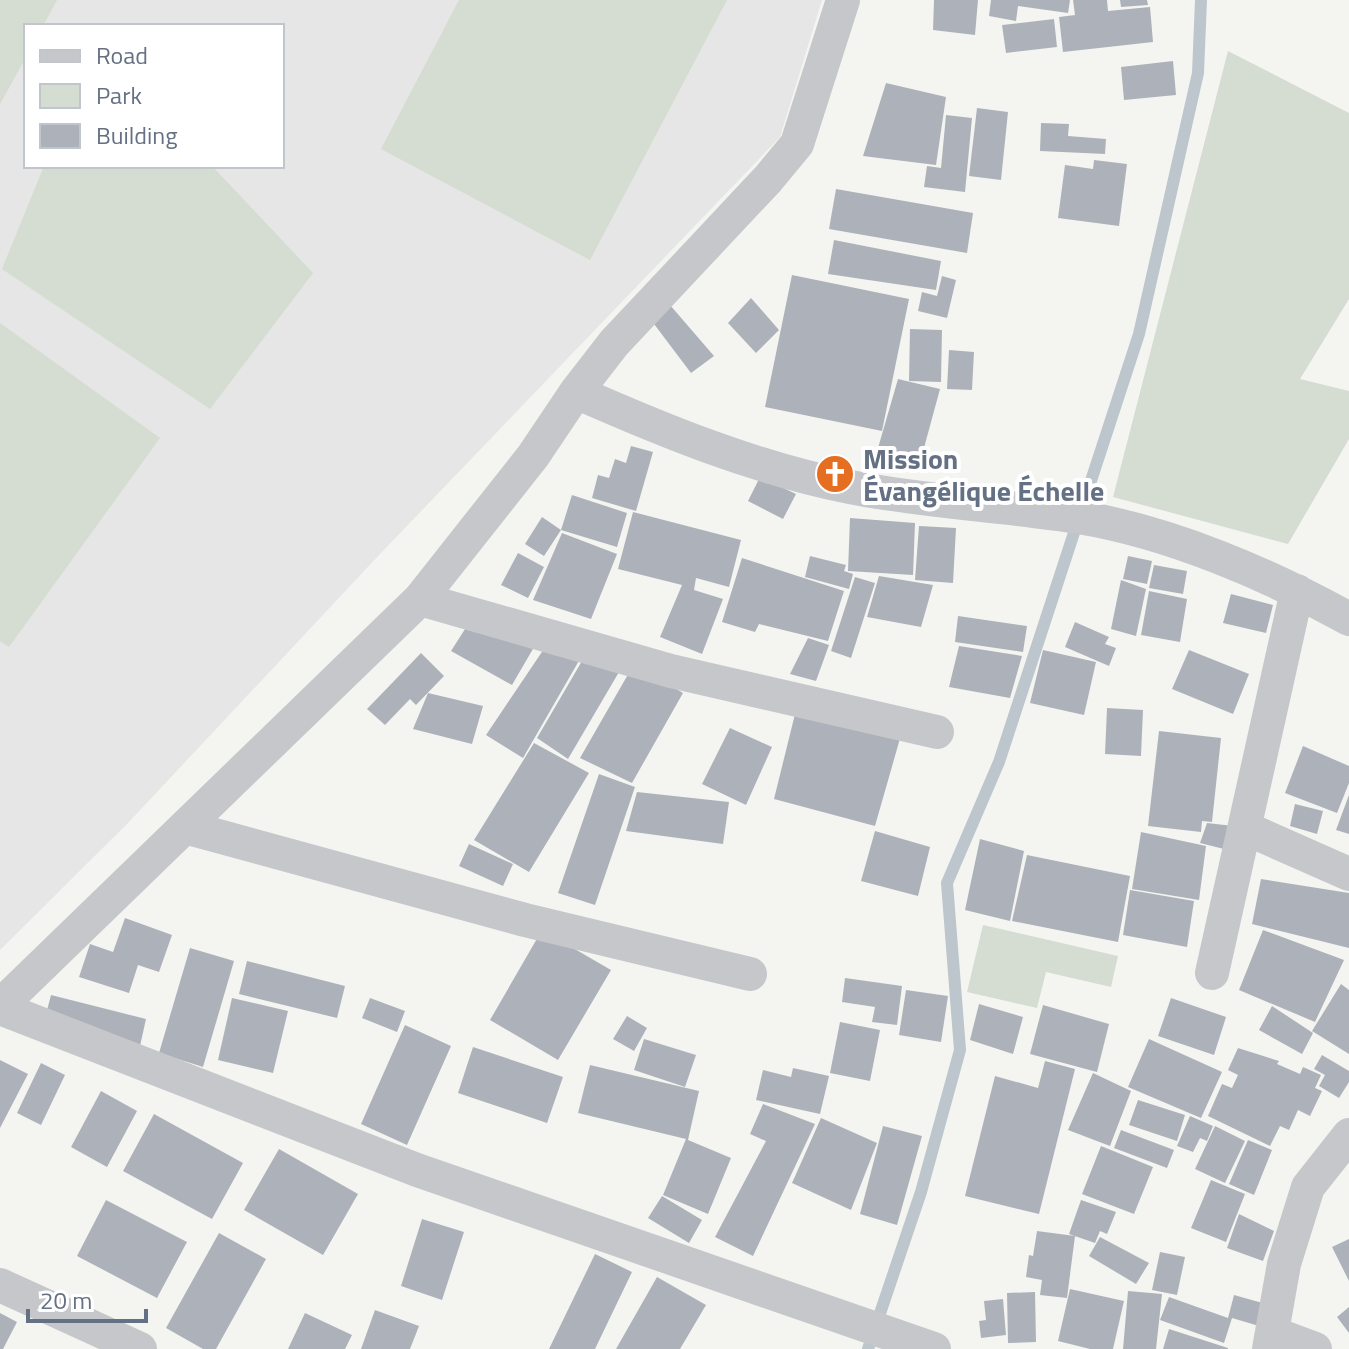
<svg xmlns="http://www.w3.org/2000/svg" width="1349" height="1349" viewBox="0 0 1349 1349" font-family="'Titillium Web',sans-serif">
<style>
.built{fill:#e5e6e5;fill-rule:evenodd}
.green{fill:#d5dcd2}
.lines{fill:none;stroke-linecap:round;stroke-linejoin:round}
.stream{stroke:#bdc6cd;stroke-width:12}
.building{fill:#adb2ba}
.street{stroke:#c5c7cb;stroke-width:34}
.labels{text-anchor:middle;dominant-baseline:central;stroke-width:8;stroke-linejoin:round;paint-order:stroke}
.poi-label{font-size:28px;font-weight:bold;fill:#647083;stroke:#fff;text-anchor:start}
</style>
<rect width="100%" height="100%" fill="#f4f5f1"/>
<path class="built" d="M0 0H822L780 137 380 554 128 823 0 950ZM26 26H282V166H26Z"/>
<path class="green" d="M0 0H57L43 26H26V57L0 104Z
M459 0H727L590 260 381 149Z
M1228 51 1349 113V299L1300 379 1349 391V439L1288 544 1113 497Z
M44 166H212L313 273 210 409 2 269Z
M0 323 160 438 9 647 0 641Z
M983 925 1118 956 1111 987 1046 972 1037 1008 967 992Z"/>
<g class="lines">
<path class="stream" d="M868 1349 921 1192 960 1050 947 883 999 762 1139 334 1198 73 1201 0"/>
</g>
<path class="building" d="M934 0H978L975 35 933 30Z
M991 0H1070L1068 13 1018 6 1016 21 989 16Z
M1073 0H1107L1108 11 1150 7 1153 42 1063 52 1059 17 1075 15Z
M1120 0H1147L1148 5 1121 7Z
M1054 19 1057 47 1006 53 1002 25Z
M1173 61 1176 95 1124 100 1121 67Z
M886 83 946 97 936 165 863 156Z
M977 108 1008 112 1001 180 969 176Z
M946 115 972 118 965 192 924 187 927 166 941 168Z
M1041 123 1069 124 1068 136 1106 139 1105 154 1040 151Z
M1094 160 1127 164 1119 226 1058 218 1065 165 1093 169Z
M836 189 973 213 967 253 829 229Z
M834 240 941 261 936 290 828 274Z
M792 275 909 299 882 431 765 407Z
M942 276 956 280 947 318 918 311 922 292 937 296Z
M751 298 779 330 756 353 728 323Z
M670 305 714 356 691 373 651 320Z
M910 329 942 330 941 382 909 381Z
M949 350 974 352 972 390 947 389Z
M898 379 940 389 921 459 878 448Z
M631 446 653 452 636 511 592 498 598 475 609 478 615 459 626 463Z
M760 477 796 494 783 519 748 501Z
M572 495 627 513 617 547 561 530Z
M633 512 741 540 729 587 696 578 694 590 723 599 702 654 660 637 682 585 618 569Z
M542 517 561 530 544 556 525 544Z
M850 518 915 523 913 575 848 571Z
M919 526 956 528 953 583 915 580Z
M562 533 617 554 591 619 533 600Z
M518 553 544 567 528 598 501 585Z
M810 556 846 565 844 571 853 574 849 589 805 577Z
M1128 556 1152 561 1147 584 1123 579Z
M742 558 844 591 828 641 759 624 755 632 722 622Z
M1154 565 1187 571 1183 594 1149 588Z
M879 576 933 585 921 627 867 617Z
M855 577 875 583 851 658 831 651Z
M1121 580 1146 589 1136 636 1111 629Z
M1149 591 1187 599 1180 642 1141 635Z
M1231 594 1273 605 1266 633 1223 623Z
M474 615 537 642 512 685 451 651Z
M958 616 1027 626 1023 652 955 642Z
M1075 622 1109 637 1105 644 1116 648 1109 666 1065 647Z
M552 637 584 652 523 758 486 735Z
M808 638 829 645 816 681 790 674Z
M959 646 1022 656 1010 698 949 687Z
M589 649 619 672 568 759 537 738Z
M1043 650 1096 662 1084 715 1030 703Z
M1189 650 1249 674 1233 714 1172 689Z
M421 653 444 676 416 705 410 699 385 725 367 709Z
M634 664 683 693 632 783 580 758Z
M428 693 483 706 472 744 413 729Z
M1107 708 1143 710 1141 756 1105 754Z
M796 710 901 735 875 826 774 799Z
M730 728 772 747 746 805 702 784Z
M1159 731 1221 738 1212 822 1202 821 1201 832 1148 826Z
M534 743 589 773 529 872 474 840Z
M1303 746 1349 766V783L1337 813 1285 793Z
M599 774 635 787 595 905 558 893Z
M637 792 729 802 723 844 626 831Z
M1349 795V834L1336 830Z
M1295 804 1323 811 1317 834 1290 826Z
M1207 823 1242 827 1236 852 1200 843Z
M875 831 930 847 918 896 861 881Z
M1141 832 1206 846 1199 900 1132 889Z
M980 839 1024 851 1010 921 965 910Z
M469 844 513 864 503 886 459 866Z
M1027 855 1130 876 1118 942 1012 921Z
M1261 879 1349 893V948L1252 924Z
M1130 890 1194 901 1187 947 1123 935Z
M125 918 172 935 159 972 138 965 129 993 79 977 90 944 113 952Z
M542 930 611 970 558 1060 490 1020Z
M1263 930 1344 960 1315 1022 1239 990Z
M190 948 234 961 203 1067 159 1053Z
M247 961 345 986 337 1018 239 994Z
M845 978 902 986 897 1025 872 1022 875 1007 842 1002Z
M1341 984 1349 990V1054L1312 1031Z
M906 990 948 996 941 1042 899 1035Z
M51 995 146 1019 140 1046 44 1022Z
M232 998 288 1011 273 1073 218 1060Z
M370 998 405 1011 397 1032 362 1018Z
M1171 998 1226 1017 1214 1055 1158 1036Z
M979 1004 1023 1017 1013 1054 970 1040Z
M1043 1005 1109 1024 1097 1072 1030 1054Z
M1272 1006 1313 1033 1302 1054 1259 1030Z
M627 1016 647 1028 634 1051 613 1039Z
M840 1022 880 1030 870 1081 830 1073Z
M405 1025 451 1046 407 1145 361 1124Z
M644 1039 696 1055 685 1087 634 1070Z
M1149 1039 1222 1072 1201 1118 1128 1087Z
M473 1047 563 1077 547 1123 458 1093Z
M1238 1048 1279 1061 1277 1064 1300 1074 1303 1067 1321 1075 1315 1088 1322 1091 1310 1116 1298 1110 1289 1130 1280 1126 1270 1146 1208 1116 1222 1084 1232 1088 1238 1075 1228 1070Z
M1322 1055 1349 1071V1082L1339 1098 1319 1086 1325 1075 1314 1069Z
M0 1060 28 1074 0 1128Z
M1045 1061 1075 1069 1039 1214 965 1196 995 1076 1038 1088Z
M41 1063 65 1075 41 1125 17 1113Z
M590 1065 699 1091 688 1140 731 1158 708 1214 663 1195 686 1139 578 1113Z
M793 1068 829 1076 820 1114 756 1100 763 1070 791 1077Z
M1093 1073 1131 1091 1110 1146 1068 1130Z
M101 1091 137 1111 107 1167 71 1147Z
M1138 1100 1185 1115 1177 1141 1129 1125Z
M763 1104 815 1124 753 1256 715 1237 766 1141 750 1134Z
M154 1114 243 1163 212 1219 123 1171Z
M1190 1116 1213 1126 1207 1141 1200 1138 1193 1152 1177 1146Z
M821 1118 877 1143 851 1210 792 1183Z
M883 1126 922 1136 897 1225 860 1214Z
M1215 1126 1245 1141 1225 1183 1195 1169Z
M1121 1130 1174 1150 1167 1168 1114 1148Z
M1248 1140 1272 1150 1254 1195 1229 1184Z
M1101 1146 1153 1167 1134 1214 1082 1194Z
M279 1149 358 1194 323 1255 244 1210Z
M1211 1180 1245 1194 1226 1242 1191 1228Z
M662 1196 702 1220 689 1243 648 1218Z
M106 1200 187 1242 157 1298 77 1256Z
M1081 1200 1116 1212 1107 1234 1100 1231 1095 1243 1069 1234Z
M1239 1214 1274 1231 1263 1261 1227 1248Z
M422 1219 464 1232 442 1300 401 1286Z
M1037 1231 1075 1236 1067 1298 1040 1295 1042 1280 1026 1277 1029 1255 1033 1256Z
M219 1233 266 1259 216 1349H203L166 1328Z
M1100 1237 1149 1263 1136 1284 1089 1256Z
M1349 1239V1281L1332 1247Z
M1160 1252 1185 1257 1177 1295 1152 1290Z
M595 1254 632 1272 595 1349H549Z
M657 1277 706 1305 680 1349H616Z
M1070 1289 1124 1301 1113 1349H1090L1058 1341Z
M1128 1291 1162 1294 1156 1349H1123Z
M1035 1292 1036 1342 1008 1343 1007 1293Z
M1234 1295 1266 1304 1259 1326 1232 1318 1224 1343 1160 1320 1169 1297 1228 1318Z
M1003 1299 1006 1335 981 1338 979 1321 986 1320 984 1301Z
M1349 1307V1333L1337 1317Z
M375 1310 419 1326 410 1349H361Z
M0 1313 17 1322 3 1349H0Z
M305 1313 352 1335 345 1349H288Z
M1169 1329 1228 1348V1349H1163Z"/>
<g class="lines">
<path class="street" d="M576 392C664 431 755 468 850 487 925 502 1003 505 1078 517 1170 532 1268 574 1349 619
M420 599 671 671 937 732
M185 827 525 920 750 974
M1245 828 1349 874
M1212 973 1297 591
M0 1006 420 599 533 456 576 392 614 343 768 179 797 144 843 0
M0 1008 417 1170 934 1349
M0 1285 140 1349
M1272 1333 1315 1349
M1269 1349 1284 1264 1308 1187 1349 1135"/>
</g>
<defs>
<symbol id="church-disc" viewBox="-11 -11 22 22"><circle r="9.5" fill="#e56e21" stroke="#fff"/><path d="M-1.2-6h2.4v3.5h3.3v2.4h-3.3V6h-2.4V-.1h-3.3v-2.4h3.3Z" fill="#fff"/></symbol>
</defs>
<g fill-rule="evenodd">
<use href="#church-disc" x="813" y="452" width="44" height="44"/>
</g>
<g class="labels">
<g class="poi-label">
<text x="863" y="458">Mission<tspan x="863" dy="32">Évangélique Échelle</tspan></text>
</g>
</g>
<rect x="24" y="24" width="260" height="144" fill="#ffffff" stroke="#c1c6cd" stroke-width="2"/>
<rect x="40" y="50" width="40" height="12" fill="#c5c7cb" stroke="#c1c6cd" stroke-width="2"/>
<text x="96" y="64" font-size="24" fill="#647083">Road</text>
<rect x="40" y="84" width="40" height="24" fill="#d5dcd2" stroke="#c1c6cd" stroke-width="2"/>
<text x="96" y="104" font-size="24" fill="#647083">Park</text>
<rect x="40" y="124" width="40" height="24" fill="#adb2ba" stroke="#c1c6cd" stroke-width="2"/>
<text x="96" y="144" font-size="24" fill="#647083">Building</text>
<path d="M28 1309v12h118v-12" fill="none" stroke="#647083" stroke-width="4"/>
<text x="40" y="1309" font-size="24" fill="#647083" stroke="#ffffff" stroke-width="6" paint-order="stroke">20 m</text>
</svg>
